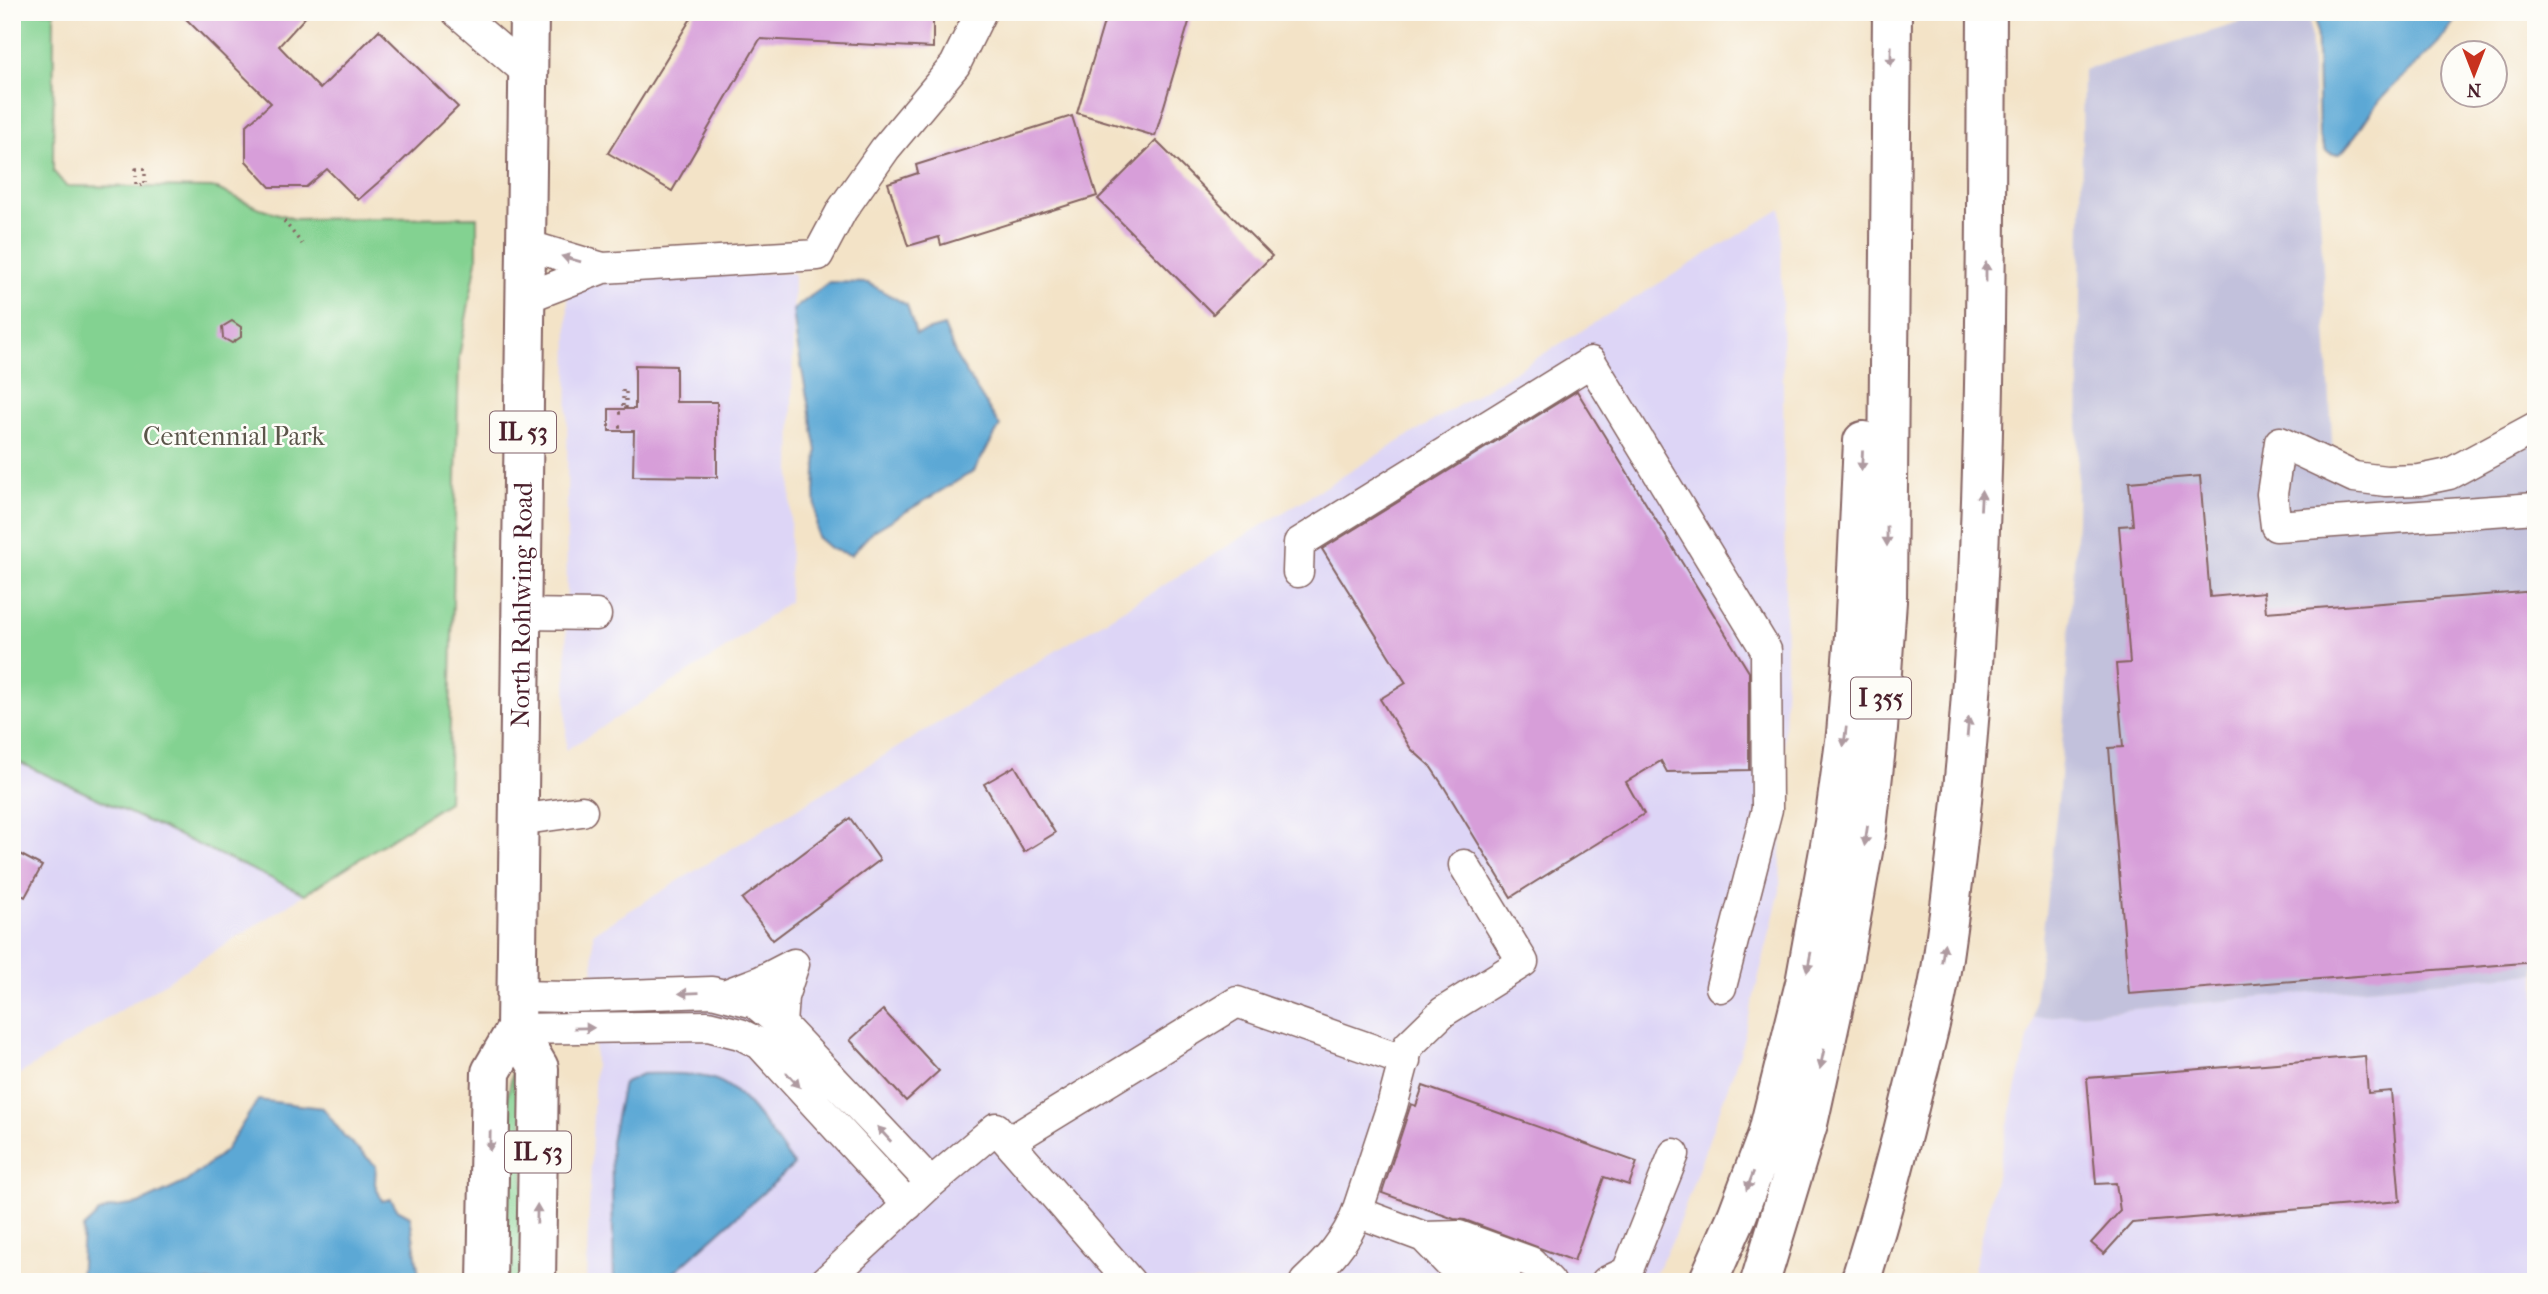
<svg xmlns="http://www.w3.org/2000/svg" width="2548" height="1294" viewBox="0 0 2548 1294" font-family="'IM FELL French Canon',serif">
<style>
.built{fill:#ddd5f6}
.industrial{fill:#c2c1dc}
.green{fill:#83d291;stroke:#66785e;stroke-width:2}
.water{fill:#5ca8d5;stroke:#536480;stroke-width:2}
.building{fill:#d79ed9}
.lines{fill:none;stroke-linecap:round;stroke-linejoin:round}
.minor-casing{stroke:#856462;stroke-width:33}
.major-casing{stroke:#856462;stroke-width:42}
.highway-casing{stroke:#856462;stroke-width:42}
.path{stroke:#856462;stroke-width:3.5;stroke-dasharray:2 5;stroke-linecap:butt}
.minor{stroke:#fff;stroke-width:30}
.major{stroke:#fff;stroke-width:38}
.highway{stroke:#fff;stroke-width:38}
.oneway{fill:#ae9aa0}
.labels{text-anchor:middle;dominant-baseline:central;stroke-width:5;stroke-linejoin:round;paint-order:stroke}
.shield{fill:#fdfcf7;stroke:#806168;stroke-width:2}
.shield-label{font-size:24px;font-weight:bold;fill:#4a1f2b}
.park-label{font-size:26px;fill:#5b554a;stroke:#fdfcf7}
.street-label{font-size:26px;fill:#4a1f2b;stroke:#fdfcf7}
</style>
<rect width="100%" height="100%" fill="#fdfcf7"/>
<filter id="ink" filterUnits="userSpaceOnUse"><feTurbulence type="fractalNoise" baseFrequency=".0143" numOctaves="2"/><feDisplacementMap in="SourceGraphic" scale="14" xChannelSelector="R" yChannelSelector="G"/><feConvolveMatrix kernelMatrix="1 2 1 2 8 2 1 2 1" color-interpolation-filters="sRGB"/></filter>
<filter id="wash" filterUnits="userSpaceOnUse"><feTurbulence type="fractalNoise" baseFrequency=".00686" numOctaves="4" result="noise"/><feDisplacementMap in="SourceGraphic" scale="28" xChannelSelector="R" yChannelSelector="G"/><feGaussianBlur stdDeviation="1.57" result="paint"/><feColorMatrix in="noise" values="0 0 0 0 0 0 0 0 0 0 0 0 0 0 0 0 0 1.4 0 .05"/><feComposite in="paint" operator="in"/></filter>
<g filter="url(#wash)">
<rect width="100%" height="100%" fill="#f3e3c7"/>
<path class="built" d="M1781 209 1786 665 1780 891 1740 1053 1672 1242 1650 1282H586L595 1065 593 933Z
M794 273 789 602 722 651 566 750 568 276Z
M12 759 305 894 12 1079Z
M2536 973V1282H1971L2033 1018Z"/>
<path class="industrial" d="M2276 12H2309L2334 475 2402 487 2536 434V973L2033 1018 2059 791 2077 520 2083 70Z"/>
<path class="green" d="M12 12H54L53 171 66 186 215 188 257 207 294 219 477 217V260L459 357 448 802 305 894 12 759Z
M521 1055 526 1282H508C504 1215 494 1146 511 1080 513 1071 514 1062 521 1055Z"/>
<path class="water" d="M2316 12H2460C2443 46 2408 69 2383 97 2367 114 2357 138 2340 154H2333L2326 151 2319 135Z
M829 282 868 283 907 305 916 334 944 326 957 358 1000 426 974 471 872 532 851 555 831 549 817 537 815 492 817 451 797 343 793 310Z
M642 1074C665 1074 690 1072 713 1079 745 1088 774 1139 794 1165L663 1282H614L611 1142 623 1083Z
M258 1100 323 1108 345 1137 376 1166 375 1184 382 1201 391 1199 397 1209 410 1216 420 1282H80L83 1228 99 1213 110 1208 139 1204 186 1182 225 1151Z"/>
<g id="blocks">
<path class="building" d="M179 12H310L279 46 320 89 379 30 458 107 396 167 358 200 327 169 306 187H270L246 161V126L271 103Z
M695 12H933V48L760 39 672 191 608 153Z
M1107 12H1192L1155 136 1077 113Z
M1072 116 1097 196 941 245 939 237 908 246 888 183 918 173 916 165Z
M1156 141 1272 256 1213 314 1098 199Z
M232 321 241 327V337L232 343 223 338 222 327Z
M635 365 676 366V402H717V477L633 476 634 431H609V409H635Z
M1577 391 1749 672V770L1667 772 1661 761 1626 782 1644 814 1511 897 1444 787 1430 766 1411 749 1380 699 1406 683 1322 549Z
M2200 476 2210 597 2264 592 2266 612 2536 591V962L2129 994 2109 748 2123 747 2116 664 2130 663 2119 526 2133 525 2129 482Z
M1015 766 1055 833 1024 852 984 784Z
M850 818 880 860 773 940 742 899Z
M12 850 42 866 25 897 12 890Z
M883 1010 939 1071 906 1101 850 1040Z
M2365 1056 2368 1093 2391 1091 2400 1201 2132 1223 2104 1254 2091 1243 2120 1211 2116 1183 2096 1184 2087 1078Z
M1423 1086 1637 1162 1629 1185 1604 1177 1574 1261 1465 1220 1454 1219 1382 1193 1411 1104 1416 1106Z"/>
</g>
</g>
<g filter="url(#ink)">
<use href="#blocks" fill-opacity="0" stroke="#856462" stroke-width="2"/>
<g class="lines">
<defs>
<path id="minor" d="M457 12 528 73
M603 268 818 255 842 210 885 149 955 65 981 12
M525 298 603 268 526 245
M2536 427 2449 474 2420 480 2386 481 2354 477 2280 442 2272 494 2276 526 2536 508
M1298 572 1299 543 1591 362 1766 650 1767 809 1721 987
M521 614 596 615
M518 820 582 811
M1464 865 1523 962 1443 1012 1408 1046 1392 1106 1357 1212 1424 1237 1448 1262 1507 1282
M727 994 761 981 794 964 783 997 781 1024
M516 996 569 997 712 992 755 1003 781 1024 931 1183
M516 1029 708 1026 740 1034 760 1044 908 1205
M1009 1142 1237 1002 1405 1061
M1424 1237 1459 1236 1531 1262 1550 1282
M825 1282 931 1183 996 1128 1130 1282
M1305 1282C1327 1261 1347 1241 1357 1212
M1606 1282 1627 1272 1674 1154"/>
<g id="major">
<path d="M516 1029 539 1068 536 1282"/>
<path id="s1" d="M487 1282 491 1072 516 1029 529 12"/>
</g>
<path id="highway" d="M1708 1282 1737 1216 1767 1136 1805 983 1834 823 1846 734 1854 635 1863 441
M1760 1282 1808 1124 1841 973 1867 829 1878 729 1887 601 1892 12
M1860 1282C1881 1216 1899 1150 1915 1083 1926 1042 1937 1000 1943 957 1989 645 1985 327 1987 12"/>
</defs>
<use href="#minor" class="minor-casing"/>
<use href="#major" class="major-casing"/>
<use href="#highway" class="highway-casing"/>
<path class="path" d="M12 82H13
M136 169H145V185H136Z
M284 221 302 244
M623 406V390H626V409
M619 413H625
M619 427H626"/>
<use href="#minor" class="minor"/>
<use href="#major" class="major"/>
<use href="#highway" class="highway"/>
</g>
<defs><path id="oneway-solid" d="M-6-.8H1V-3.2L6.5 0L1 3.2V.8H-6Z" transform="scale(1.75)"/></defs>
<g class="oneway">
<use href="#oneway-solid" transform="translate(1891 56) rotate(91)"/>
<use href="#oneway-solid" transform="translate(571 259) rotate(-164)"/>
<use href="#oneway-solid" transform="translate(1986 272) rotate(-90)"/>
<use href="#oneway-solid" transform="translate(1862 461) rotate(93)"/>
<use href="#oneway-solid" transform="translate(1981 500) rotate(-87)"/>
<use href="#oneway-solid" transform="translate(1887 536) rotate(90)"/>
<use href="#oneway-solid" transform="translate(1968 727) rotate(-85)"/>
<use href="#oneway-solid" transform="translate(1845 737) rotate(97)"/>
<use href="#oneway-solid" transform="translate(1866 836) rotate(99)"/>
<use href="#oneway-solid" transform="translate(1943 953) rotate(-82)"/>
<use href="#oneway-solid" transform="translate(1809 962) rotate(101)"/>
<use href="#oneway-solid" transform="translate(689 993) rotate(178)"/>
<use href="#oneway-solid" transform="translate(584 1028) rotate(-1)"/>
<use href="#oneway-solid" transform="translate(1822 1059) rotate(102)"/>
<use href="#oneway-solid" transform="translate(793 1080) rotate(47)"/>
<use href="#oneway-solid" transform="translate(884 1134) rotate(-133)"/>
<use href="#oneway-solid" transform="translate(490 1141) rotate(91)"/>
<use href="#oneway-solid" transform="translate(1750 1181) rotate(111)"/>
<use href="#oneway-solid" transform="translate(537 1214) rotate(-89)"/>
</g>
</g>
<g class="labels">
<g class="shield">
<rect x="490" y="411.5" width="66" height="41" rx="5"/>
<rect x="1851" y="677.5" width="60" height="41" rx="5"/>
<rect x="505" y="1131.5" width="66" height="41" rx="5"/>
</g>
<g class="shield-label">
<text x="523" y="432">IL 53</text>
<text x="1881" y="698">I 355</text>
<text x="538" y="1152">IL 53</text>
</g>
<g class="park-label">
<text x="234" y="436">Centennial Park</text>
</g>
<g class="street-label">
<text stroke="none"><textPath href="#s1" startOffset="684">North Rohlwing Road</textPath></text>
</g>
</g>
<rect width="2548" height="1294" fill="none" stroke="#fdfcf7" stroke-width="42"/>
<g transform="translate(2474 74) rotate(180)"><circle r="33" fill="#fdfcf7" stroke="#b5a4a5" stroke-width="2"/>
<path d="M0-5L12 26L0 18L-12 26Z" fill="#c8321e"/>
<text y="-10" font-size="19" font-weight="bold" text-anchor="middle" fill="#4a1f2b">N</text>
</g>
</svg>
